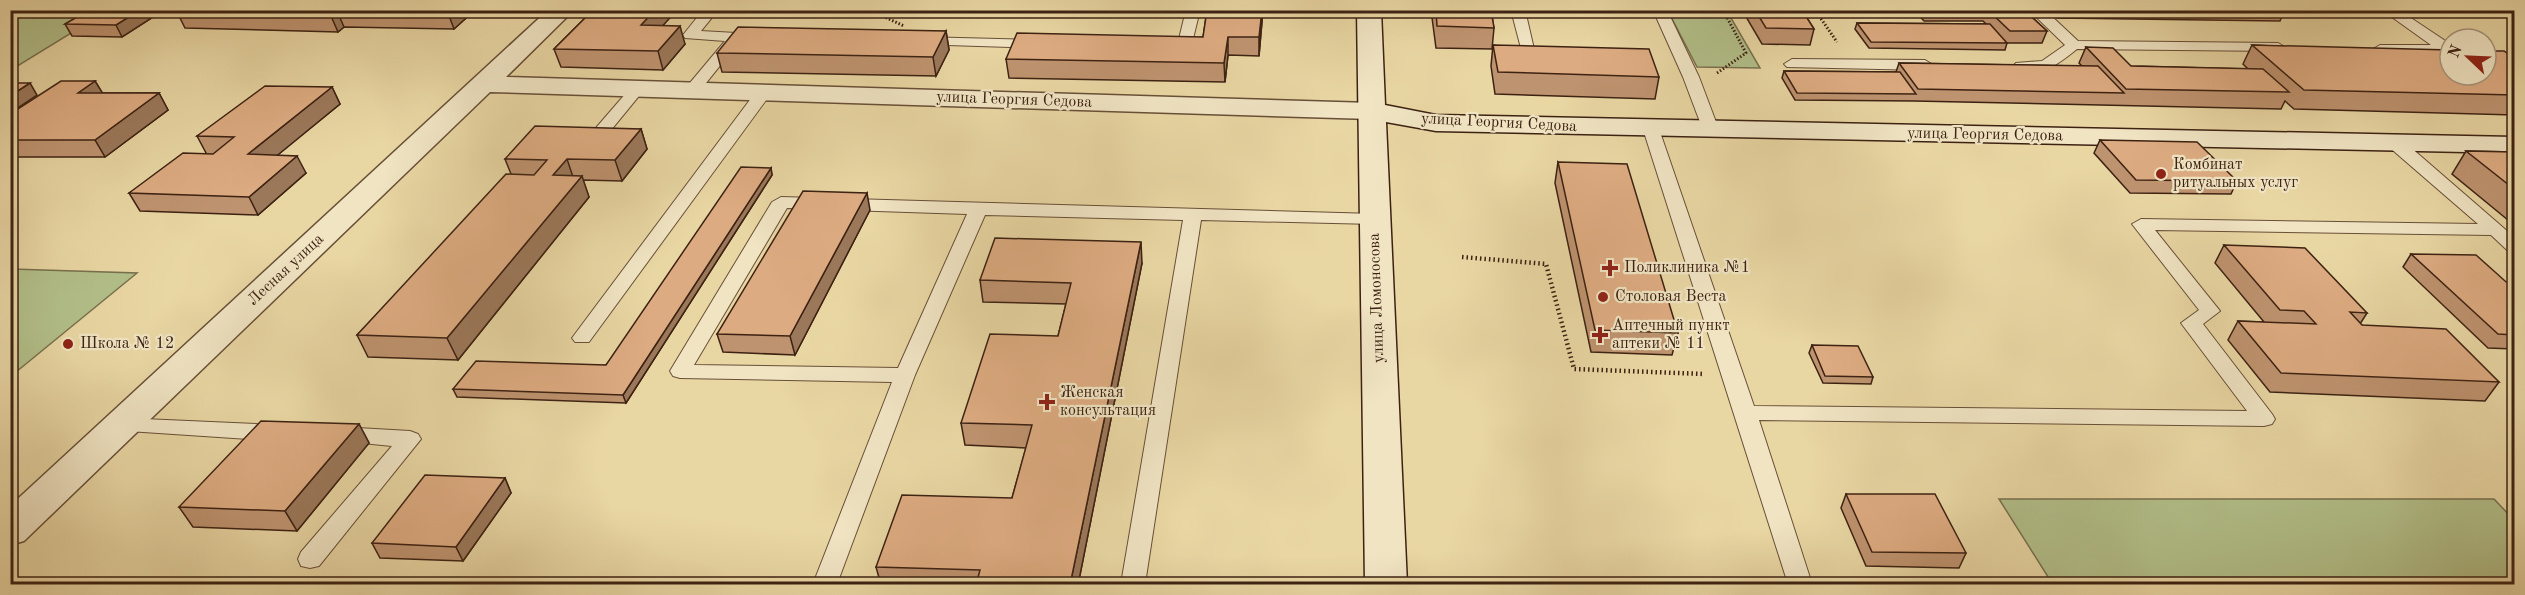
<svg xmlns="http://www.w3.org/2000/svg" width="2525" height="595" viewBox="0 0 2525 595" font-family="'Old Standard TT',serif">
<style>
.green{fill:#b2bf89;stroke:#78704e;stroke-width:1.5}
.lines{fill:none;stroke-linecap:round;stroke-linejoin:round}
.lane-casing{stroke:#684f37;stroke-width:2}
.street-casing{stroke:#684f37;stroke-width:3}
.secondary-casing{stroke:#3d2213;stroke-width:3}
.path-far1{stroke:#3d2213;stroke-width:3;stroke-dasharray:1.5 2;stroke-linecap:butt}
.path{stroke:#3d2213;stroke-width:4.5;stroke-dasharray:1.5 3;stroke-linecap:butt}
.lane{fill:#f0e4c3;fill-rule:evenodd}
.street{fill:#f0e4c3;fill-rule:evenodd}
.secondary{fill:#f0e4c3;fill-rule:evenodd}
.wall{fill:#be936f;stroke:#3d2213;stroke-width:1.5}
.shaded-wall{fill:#9b785a;stroke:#3d2213;stroke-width:1.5}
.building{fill:#ddab81;stroke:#3d2213;stroke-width:1.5}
.poi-dot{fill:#8f2418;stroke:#f0e4c3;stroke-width:2}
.labels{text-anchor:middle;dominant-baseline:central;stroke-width:4.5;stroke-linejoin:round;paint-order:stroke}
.street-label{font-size:16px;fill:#3d2213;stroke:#f0e4c3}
.poi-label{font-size:16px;fill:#3d2213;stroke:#f0e4c3;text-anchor:start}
</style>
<rect width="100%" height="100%" fill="#e8d6a3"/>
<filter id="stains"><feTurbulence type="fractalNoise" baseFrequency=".00333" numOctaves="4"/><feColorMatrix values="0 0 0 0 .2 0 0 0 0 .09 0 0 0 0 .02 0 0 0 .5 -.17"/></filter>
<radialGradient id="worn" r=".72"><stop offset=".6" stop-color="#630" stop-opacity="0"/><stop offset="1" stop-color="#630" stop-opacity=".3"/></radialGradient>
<path class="green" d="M11 11H107L11 70Z
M1668 11H1727L1760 68 1697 67Z
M11 269 137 273 16 372 11 371Z
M1999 499H2494L2514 520V584H2154L2050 580Z"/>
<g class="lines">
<defs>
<path id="lane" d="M703 10H718L701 31 736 33 743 37 698 93 692 95 684 90 725 41 685 38 683 35Z
M1186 10H1200L1191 47 1184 51 1165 50 1163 47 1165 44 1178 43Z
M1511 10H1525L1534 49 1549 51 1551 54 1549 57 1523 56Z
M1653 10H1667L1699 77 1719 130 1717 133H1705L1703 130 1683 77Z
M2029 10H2045L2078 41 2278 43 2285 47 2278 51 2077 49C2056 66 2044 76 2016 69L2013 66 2016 63 2042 61 2065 45Z
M2382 10H2399L2450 44V53L2375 52 2373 49 2380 45H2431Z
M921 37 1039 40 1046 44 1039 48 916 44 914 41 916 38Z
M1792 59 1925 60 1933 65 1925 70 1787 67 1784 64Z
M638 83 646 88 643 91 607 135H595L593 132 595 129 633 85Z
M764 87 772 92 589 342H575L572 338 575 334 758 89Z
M1651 124 1659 129 1754 406 2247 411 2181 323 2199 310 2132 224 2141 219 2478 224 2389 147 2387 143 2389 139H2401L2514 237V251L2507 250 2491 235 2155 230 2220 311 2203 324 2272 414 2275 419 2272 424 2264 426 1759 420 1812 584H1788L1643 129Z
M781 197 1375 214 1384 219 1375 224 1201 220 1145 584H1121L1183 220 985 215 915 375 837 584H813L892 382 680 378 673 376 670 371 772 202ZM787 208 967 214 898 368 694 365Z
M121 418 277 425 285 428 288 433 285 438 277 441 113 430 110 425 113 420Z
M340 427 410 431 418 434 421 439 319 566 310 568 301 566 298 559 301 552 392 446 332 440 329 435 332 430Z"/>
<path id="street" d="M548 10H574L506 77 1371 103 1381 105 1385 111 1381 117 1371 119 490 92 24 541 10 545V506Z"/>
<path id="secondary" d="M1357 10H1381L1385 105 1436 115 2514 137V153L1436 131 1386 122 1407 584H1365Z"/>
</defs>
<use href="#lane" class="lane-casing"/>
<use href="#street" class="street-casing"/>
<use href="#secondary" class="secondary-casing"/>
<path class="path-far1" d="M870 10 904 26
M1815 10 1837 42
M1717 73 1746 53 1723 10"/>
<path class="path" d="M1462 257 1546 264 1574 369 1704 374"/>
<use href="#lane" class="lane"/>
<use href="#street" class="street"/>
<use href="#secondary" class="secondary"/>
</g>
<path class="wall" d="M89 10H164L122 37 72 36 65 24Z
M475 10 454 29 344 27 338 32 185 28 177 12Z
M593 10H677L663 25 685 44 663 70 561 67 554 49Z
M1207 10H1263L1259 56 1228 55 1225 82 1009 78 1006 59 1203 37Z
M1431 10H1491L1494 28 1492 49 1436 48Z
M1742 10H1802L1814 29 1810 45 1762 44Z
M1914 10H2024L2047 31 2042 43H2007L2005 50 1869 48 1855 29 1857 23 1986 24 1983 21H1924Z
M2050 10H2278L2283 14 2280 21 2057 18Z
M946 31 949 50 936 76 722 72 717 53Z
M1493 45 1659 77 1655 99 1495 94 1491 66Z
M2252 45 2514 58V115L2294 109 2285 101 2281 109 1914 101 1795 100 1782 78 1784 71 1896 72 1899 63 2082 66 2079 63 2086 47 2131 66 2248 69 2243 64Z
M95 81 102 93H159L168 110 105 157H10V114Z
M332 87 340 104 277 155 306 173 258 215 140 211 129 193 206 153 197 136Z
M641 129 647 149 622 181 583 180 589 197 458 360 368 357 357 335 511 174 505 159Z
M2100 140 2237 181 2231 194 2130 193 2094 153Z
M2466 151 2514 152V225L2452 174Z
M1558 162 1678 333 1672 355 1591 352 1555 183Z
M771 168 772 175 626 403 457 397 453 389 606 365Z
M870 210 795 355 723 352 717 334Z
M2224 245 2367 313 2360 324 2362 325 2499 382 2485 401 2270 392 2228 340 2238 321 2264 322 2215 263Z
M2411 254 2514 289V349L2488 348 2403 267Z
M1142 263 1078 585H881L876 567 1012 498 1026 448 965 445 961 423 1058 336 1066 304 983 302 980 280Z
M1812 345 1873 377 1871 384 1823 383 1809 353Z
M359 424 369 443 297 531 193 527 179 507Z
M505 478 511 493 463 561 380 558 372 543Z
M1846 494 1966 553 1959 568 1866 566 1841 508Z"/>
<path class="shaded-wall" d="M140 10H164L122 37 116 25Z
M451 10H475L454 29 448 13Z
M655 10H677L647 43 641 25Z
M1262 10H1263L1259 56V37Z
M337 11 344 27 338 32 331 16Z
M680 26 685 44 663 70 658 51Z
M946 31 949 50 936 76 933 57Z
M1228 37V55L1225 82 1224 63Z
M95 81 105 97 78 93Z
M30 83 37 95 10 113V96Z
M332 87 340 104 257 172 248 154Z
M159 93 168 110 105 157 95 140Z
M641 129 647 149 622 181 615 160Z
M297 156 306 173 258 215 249 197Z
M567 159 574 180 553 175Z
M771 168 772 175 626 403 623 395Z
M582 176 589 197 458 360 447 338Z
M867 193 870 210 795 355 790 336Z
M1141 242 1142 263 1078 585H1070Z
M359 424 369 443 297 531 285 511Z
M505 478 511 493 463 561 456 547Z"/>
<path class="building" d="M89 10H140L116 25 65 24Z
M180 10H451L448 13 337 11 331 16 177 12Z
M593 10H655L641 25 680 26 658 51 554 49Z
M1207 10H1262L1259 37H1228L1224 63 1006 59 1017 33 1203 37Z
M1436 10H1491L1494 28 1437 26Z
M1755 10H1802L1814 29 1766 28Z
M1988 10H2024L2047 31H2010Z
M2058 10H2278L2283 14 2060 12Z
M1857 23 1990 24 2007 43 1871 42Z
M738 27 946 31 933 57 717 53Z
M1493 45 1649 49 1659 77 1498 72Z
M2252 45 2450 50V75H2486V51H2504L2514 58V95L2304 90Z
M2086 47 2113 48 2131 66 2263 69 2289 92 2126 89Z
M1899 63 2098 66 2124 93 1918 89Z
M1784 71 1900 72 1916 94 1797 93Z
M61 81H95L78 93H159L95 140H10V114Z
M10 83H30L10 96Z
M265 86 332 87 248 154 297 156 249 197 129 193 183 153 213 154 234 137 197 136Z
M535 126 641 129 615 160 567 159 553 175 582 176 447 338 357 335 506 174 534 175 547 160 505 159Z
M2100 140 2197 142 2237 181 2136 180Z
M2466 151 2514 152V189Z
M1558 162 1627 164 1678 333 1595 330Z
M741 167 771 168 623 395 453 389 476 361 606 365Z
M803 191 867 193 790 336 717 334Z
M995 238 1141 242 1070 585H976L980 570 876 567 902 495 1012 498 1032 425 961 423 990 334 1058 336 1071 283 980 280Z
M2224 245 2305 248 2367 313 2350 312 2362 325 2446 329 2499 382 2281 373 2238 321 2316 324 2304 311 2280 310Z
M2411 254 2476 255 2514 289V335L2498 334Z
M1812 345 1858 346 1873 377 1825 376Z
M261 421 359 424 285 511 179 507Z
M425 475 505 478 456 547 372 543Z
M1846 494H1935L1966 553 1872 552Z"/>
<g class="poi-dot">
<circle cx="2161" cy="174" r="6"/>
<path d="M1607 259h6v6h6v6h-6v6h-6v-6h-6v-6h6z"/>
<circle cx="1603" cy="297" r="6"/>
<path d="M1597 326h6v6h6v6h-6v6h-6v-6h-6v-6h6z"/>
<circle cx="68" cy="344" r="6"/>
<path d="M1044 393h6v6h6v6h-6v6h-6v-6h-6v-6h6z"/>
</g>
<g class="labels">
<g class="street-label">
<text transform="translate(1014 100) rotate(2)">улица Георгия Седова</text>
<text transform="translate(1499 123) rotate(3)">улица Георгия Седова</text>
<text transform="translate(1985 135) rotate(1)">улица Георгия Седова</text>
<text transform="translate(286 270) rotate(-43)">Лесная улица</text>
<text transform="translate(1377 298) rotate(-92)">улица Ломоносова</text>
</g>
<g class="poi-label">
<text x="2173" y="165">Комбинат<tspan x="2173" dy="18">ритуальных услуг</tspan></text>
<text x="1624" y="268">Поликлиника №1</text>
<text x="1615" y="297">Столовая Веста</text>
<text x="1612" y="326">Аптечный пункт<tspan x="1612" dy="18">аптеки № 11</tspan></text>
<text x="80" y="344">Школа № 12</text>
<text x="1060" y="393">Женская<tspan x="1060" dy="18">консультация</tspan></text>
</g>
</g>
<rect width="2525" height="595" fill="none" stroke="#e8d6a3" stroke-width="36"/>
<rect x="12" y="12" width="2501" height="571" fill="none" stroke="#3d2213" stroke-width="3"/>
<rect x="18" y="18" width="2489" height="559" fill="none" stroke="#3d2213" stroke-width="1.5"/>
<g transform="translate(2468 57) rotate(293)"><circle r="28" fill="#f0e4c3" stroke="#a8967d" stroke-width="1.5"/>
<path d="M0-4.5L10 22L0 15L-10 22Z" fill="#8f2418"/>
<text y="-9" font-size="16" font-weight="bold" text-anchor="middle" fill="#3d2213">N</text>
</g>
<rect width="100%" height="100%" filter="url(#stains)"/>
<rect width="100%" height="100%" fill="url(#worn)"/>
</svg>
